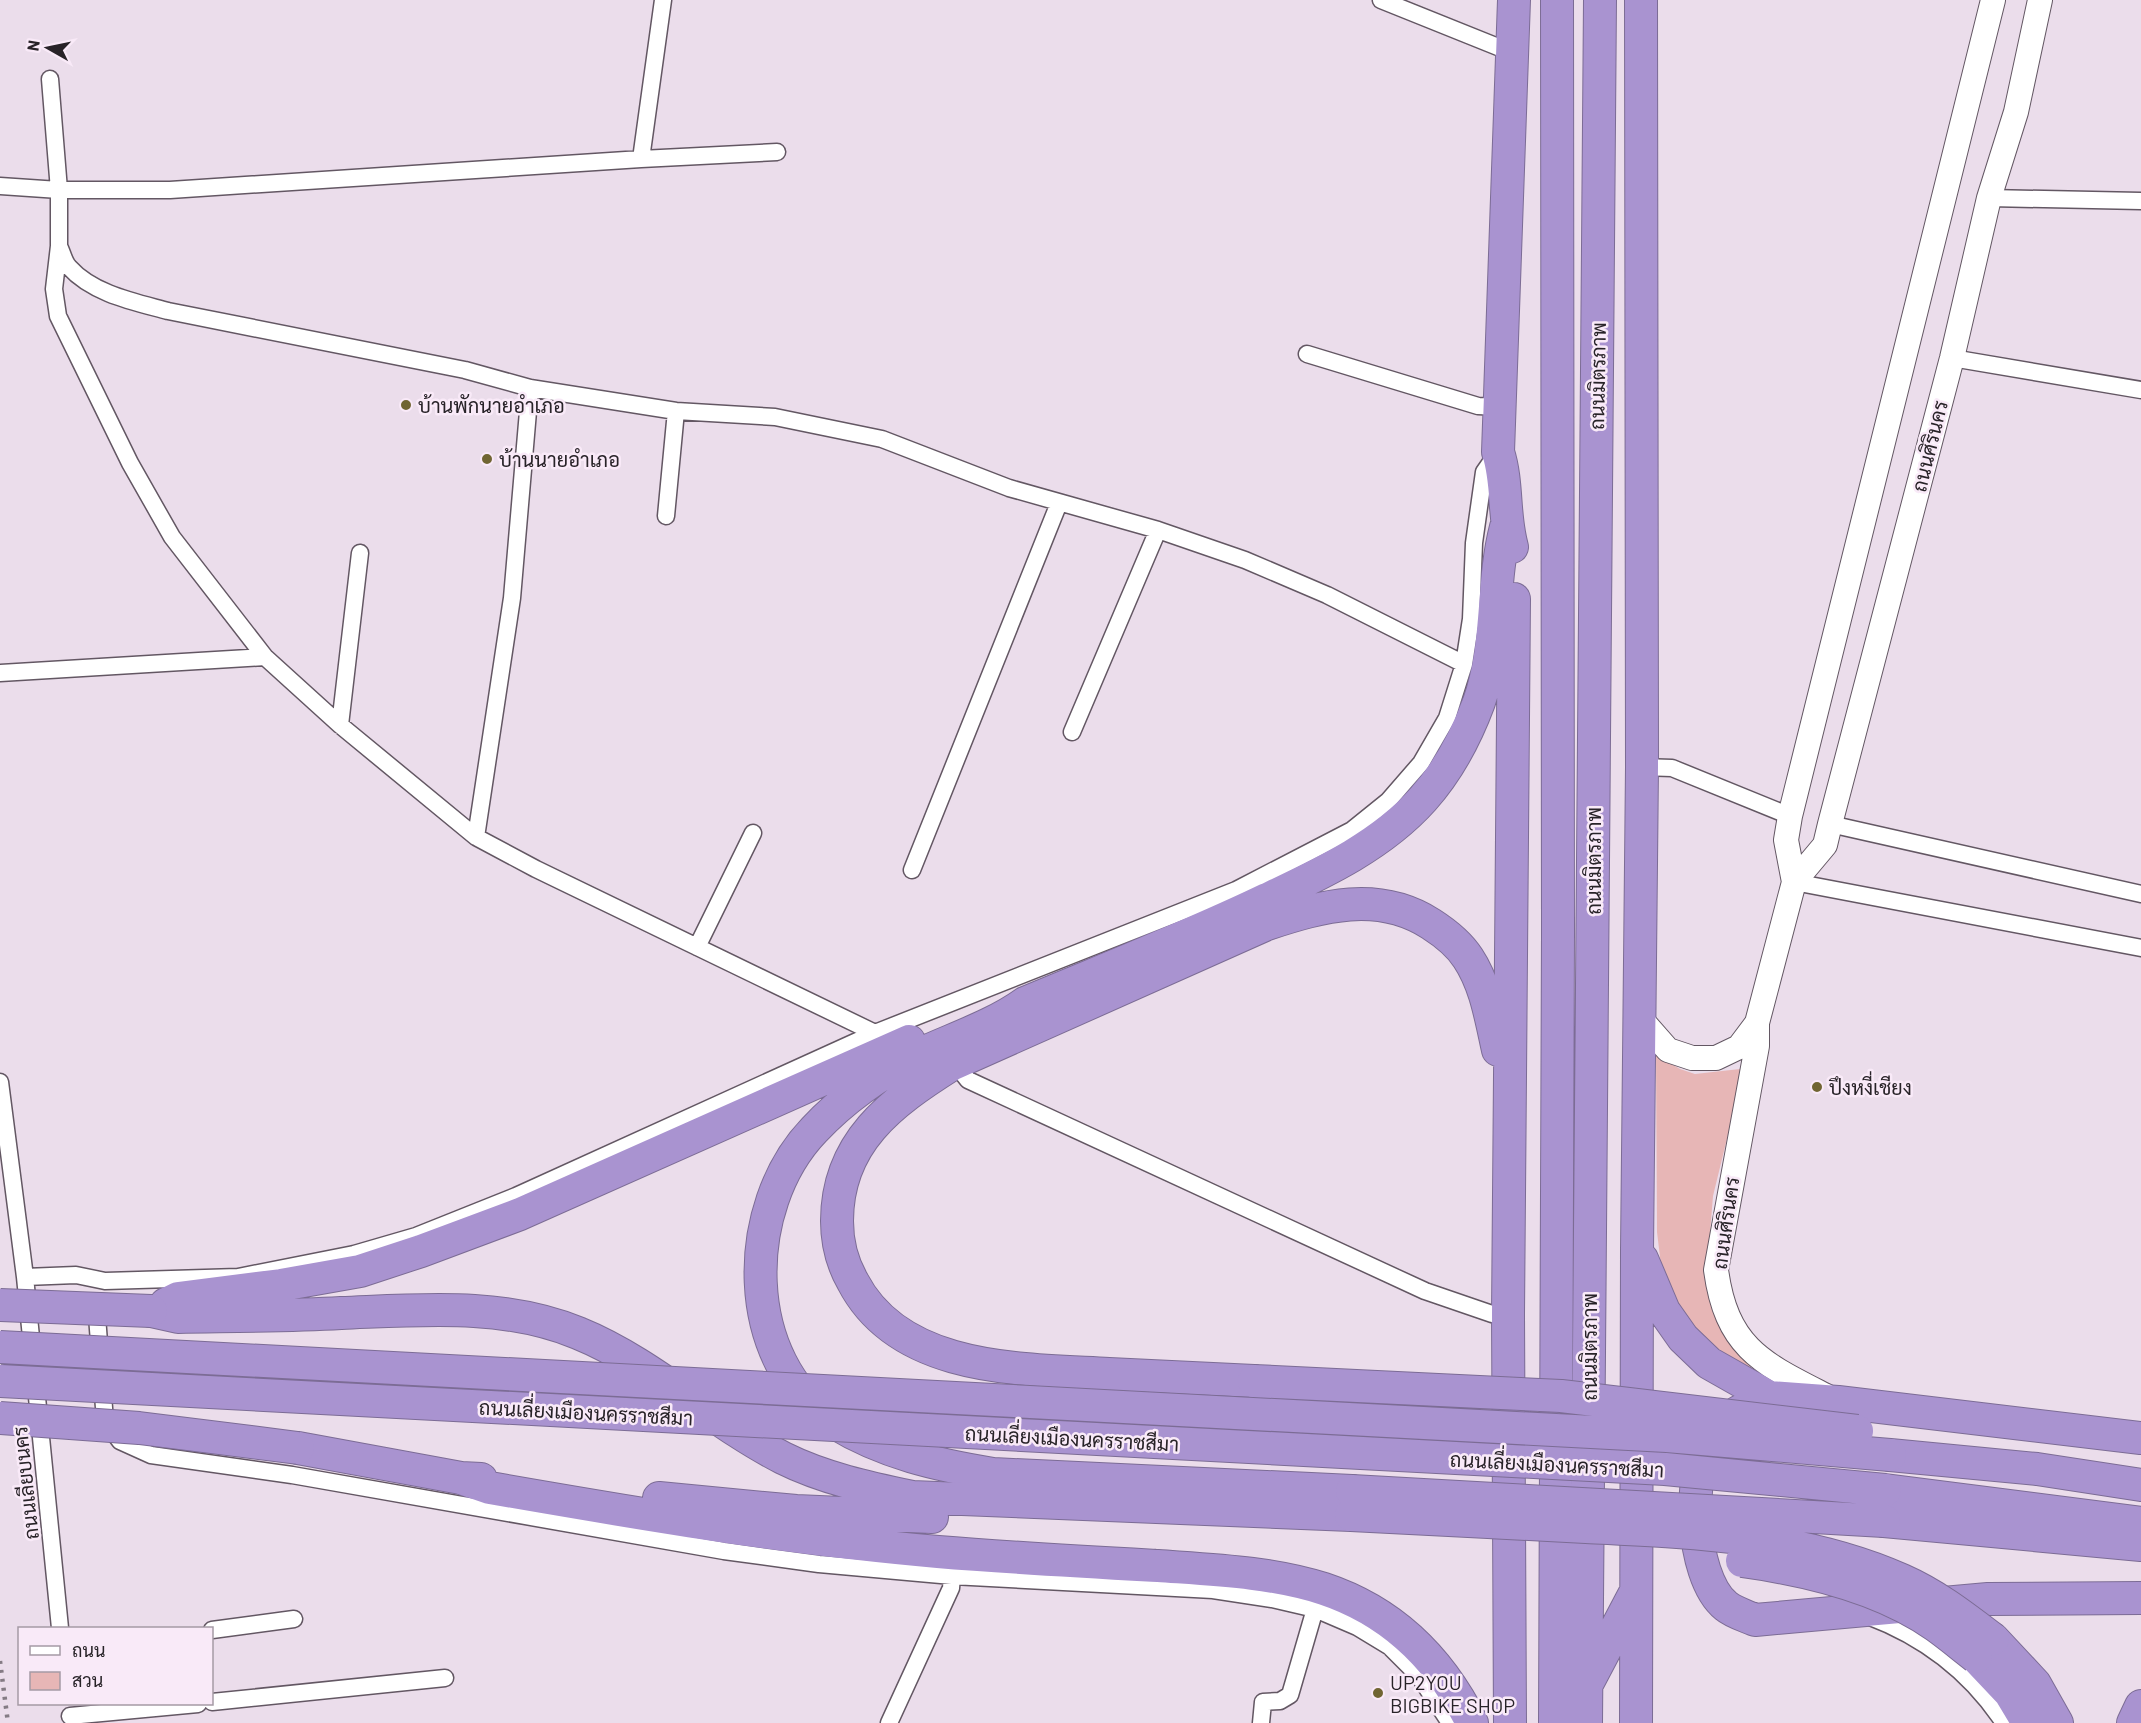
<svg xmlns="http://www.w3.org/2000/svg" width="2141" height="1723" viewBox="0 0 2141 1723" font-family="Barlow,Sarabun,sans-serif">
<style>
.green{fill:#e7b6b6}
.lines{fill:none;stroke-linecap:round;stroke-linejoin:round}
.street-casing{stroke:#635763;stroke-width:19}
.secondary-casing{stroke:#635763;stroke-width:26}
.highway-casing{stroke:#7c6c95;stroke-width:34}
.street{stroke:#fff;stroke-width:16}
.secondary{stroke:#fff;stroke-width:24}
.highway{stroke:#a993d0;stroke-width:32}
.rail{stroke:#847b84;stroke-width:4.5;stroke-dasharray:3 6;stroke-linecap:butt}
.highway-bridge-casing{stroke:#7c6c95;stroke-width:34;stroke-linecap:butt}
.highway-bridge{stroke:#a993d0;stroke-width:32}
.poi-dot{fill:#706532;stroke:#f9eaf8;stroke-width:2}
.labels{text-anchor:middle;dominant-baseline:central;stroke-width:5;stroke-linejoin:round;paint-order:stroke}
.street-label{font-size:20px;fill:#282328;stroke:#f9eaf8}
.poi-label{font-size:20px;fill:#282328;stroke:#f9eaf8;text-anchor:start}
</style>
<rect width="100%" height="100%" fill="#ebddeb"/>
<path class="green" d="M1656 1055 1680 1069 1695 1074 1740 1069 1742 1077 1713 1196 1707 1270 1728 1340 1759 1377 1734 1366 1691 1329 1663 1282 1657 1232Z"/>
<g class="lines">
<defs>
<path id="street" d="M1381 0 1503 49 1514 50
M50 79 59 190H170L641 159 663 0
M641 159 777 152
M0 186 59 190V246L54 289 58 316 130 463 172 537 265 657 340 725 476 837 536 869 875 1033 882 1035
M1989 198 2141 201
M59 246C62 252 64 262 69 267 93 294 135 302 168 311L465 370 530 388 676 411 775 417 882 439 1009 488 1158 530 1245 560 1327 595 1464 664
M1307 354 1478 406 1500 407
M1952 358 2141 390
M666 516 676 411
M0 673 265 657
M340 725 360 553
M1072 732 1158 530
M1642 767 1672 768 1790 816
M1830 824 2141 894
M476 837 512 598 530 388
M912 870 1059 503
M1794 882 2141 948
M697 947 753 833
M964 1075 968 1080 1425 1291 1492 1314H1508
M0 1082 25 1277 60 1628
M25 1277 76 1275 105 1281 238 1277 354 1254 416 1236 516 1196 875 1033 1236 890 1352 830 1388 801 1421 763 1447 718 1464 664 1471 619 1474 543 1484 472 1498 452
M96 1303 105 1421 120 1441 151 1455 292 1475 724 1551 819 1564 952 1576 1213 1590 1272 1599 1315 1609 1357 1627 1390 1647 1419 1676 1450 1723
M1868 1616C1924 1637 1971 1673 2004 1723
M212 1630 294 1619
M212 1702 445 1678
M70 1716 198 1704
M889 1723 951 1588 952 1576
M1261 1723 1263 1702 1280 1701 1290 1695 1315 1609"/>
<path id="secondary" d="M1794 882 1786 840 1790 816 1993 0
M1639 1017 1668 1050 1692 1058H1716L1739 1047 1757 1023
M1830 1398C1764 1364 1727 1350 1716 1270L1757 1046V1023L1794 882 1825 845 1830 824 1952 358 1989 198 2016 112 2040 0"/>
<path id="highway" d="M1512 547C1503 515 1508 483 1498 452L1514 0
M1642 1259 1664 1311 1683 1338 1709 1363 1769 1397 1838 1402 2141 1438
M166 1304 178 1298 281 1285 360 1271 421 1251 520 1214 909 1041
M151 1311 178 1317C232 1316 287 1316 341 1313 420 1310 503 1302 578 1333 652 1363 712 1422 783 1458 823 1478 869 1488 912 1497L1351 1515
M1254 1381C1206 1379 1157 1376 1109 1374 1021 1369 900 1372 853 1282 842 1263 837 1243 837 1221 837 1142 891 1103 951 1065L1267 924C1322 906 1378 890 1431 924 1445 933 1459 944 1468 958 1486 985 1491 1019 1498 1050
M1769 1397C1752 1405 1730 1414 1717 1428 1685 1461 1689 1576 1726 1606 1733 1612 1746 1616 1755 1620L1988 1599 2141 1598
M298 1448 461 1478 481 1479
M1890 1455 2037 1469 2141 1485
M461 1478 490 1488C639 1514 787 1539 938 1552 1011 1558 1085 1562 1158 1566 1214 1570 1271 1572 1324 1589 1393 1612 1440 1659 1472 1723
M1885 1490 2141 1523
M1352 1491 993 1474C937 1465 884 1453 835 1423 739 1362 740 1207 814 1130 841 1101 879 1073 916 1056 952 1039 993 1026 1025 1003 1106 969 1188 937 1267 899 1322 873 1381 846 1423 799 1448 771 1466 737 1479 702 1499 646 1491 584 1506 527
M659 1498 796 1511 932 1517
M1884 1521 2141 1545
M1993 1639 2035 1684 2057 1723
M1976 1657 2010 1693 2028 1723
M1588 1682 1635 1593
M1510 1723 1508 1314 1514 599
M1555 1723 1558 932 1557 0
M1586 1723 1600 0
M1636 1723 1637 1251 1642 767 1641 0
M2133 1723 2141 1706"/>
</defs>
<use href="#street" class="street-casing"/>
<use href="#secondary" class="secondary-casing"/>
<use href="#highway" class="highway-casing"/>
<use href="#street" class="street"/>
<use href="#secondary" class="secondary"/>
<use href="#highway" class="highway"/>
<path class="rail" d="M0 1661 8 1723"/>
<defs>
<path id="highway-bridge" d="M0 1305 151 1311
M0 1347 1667 1436 1890 1455
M0 1381 1665 1469 1885 1490
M1254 1381 1561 1396 1857 1431
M0 1418 139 1428 298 1448
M1352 1491 1884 1521
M1351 1515C1429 1519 1508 1523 1586 1527 1692 1532 1804 1536 1902 1580 1936 1595 1964 1617 1993 1639
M1742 1561C1808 1570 1881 1587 1936 1626 1950 1636 1963 1647 1976 1657"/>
</defs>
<use href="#highway-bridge" class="highway-bridge-casing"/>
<use href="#highway-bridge" class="highway-bridge"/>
</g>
<g class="poi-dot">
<circle cx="406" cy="405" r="6"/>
<circle cx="487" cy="459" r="6"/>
<circle cx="1817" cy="1087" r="6"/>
<circle cx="1378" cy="1693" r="6"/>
</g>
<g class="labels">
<g class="street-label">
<text transform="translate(1597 376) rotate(-89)">ถนนมิตรภาพ</text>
<text transform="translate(1929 446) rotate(-76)">ถนนศิรินคร</text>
<text transform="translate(1593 861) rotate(-90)">ถนนมิตรภาพ</text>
<text transform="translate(1725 1223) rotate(-82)">ถนนศิรินคร</text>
<text transform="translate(1589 1347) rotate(-90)">ถนนมิตรภาพ</text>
<text transform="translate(586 1412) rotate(3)">ถนนเลี่ยงเมืองนครราชสีมา</text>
<text transform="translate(1072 1438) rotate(3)">ถนนเลี่ยงเมืองนครราชสีมา</text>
<text transform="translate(1557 1464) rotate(3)">ถนนเลี่ยงเมืองนครราชสีมา</text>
<text transform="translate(25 1483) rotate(-96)">ถนนเลียบนคร</text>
</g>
<g class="poi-label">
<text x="418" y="405">บ้านพักนายอำเภอ</text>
<text x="499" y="459">บ้านนายอำเภอ</text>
<text x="1829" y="1087">ปึงหงี่เชียง</text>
<text x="1390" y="1682">UP2YOU<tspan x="1390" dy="23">BIGBIKE SHOP</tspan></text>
</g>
</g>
<rect x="18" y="1627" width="195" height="78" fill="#f9eaf8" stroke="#a59aa5" stroke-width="1.5"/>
<rect x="30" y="1646" width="30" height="9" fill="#ffffff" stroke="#a59aa5" stroke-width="1.5"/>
<text x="72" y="1657" font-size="18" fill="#282328">ถนน</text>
<rect x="30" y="1672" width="30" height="18" fill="#e7b6b6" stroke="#a59aa5" stroke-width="1.5"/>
<text x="72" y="1687" font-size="18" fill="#282328">สวน</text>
<g transform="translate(48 48) rotate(279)" stroke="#f9eaf8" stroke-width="4.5" paint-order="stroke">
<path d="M0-4.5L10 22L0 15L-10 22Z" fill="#282328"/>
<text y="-9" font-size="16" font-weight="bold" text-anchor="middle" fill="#282328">N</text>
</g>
</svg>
